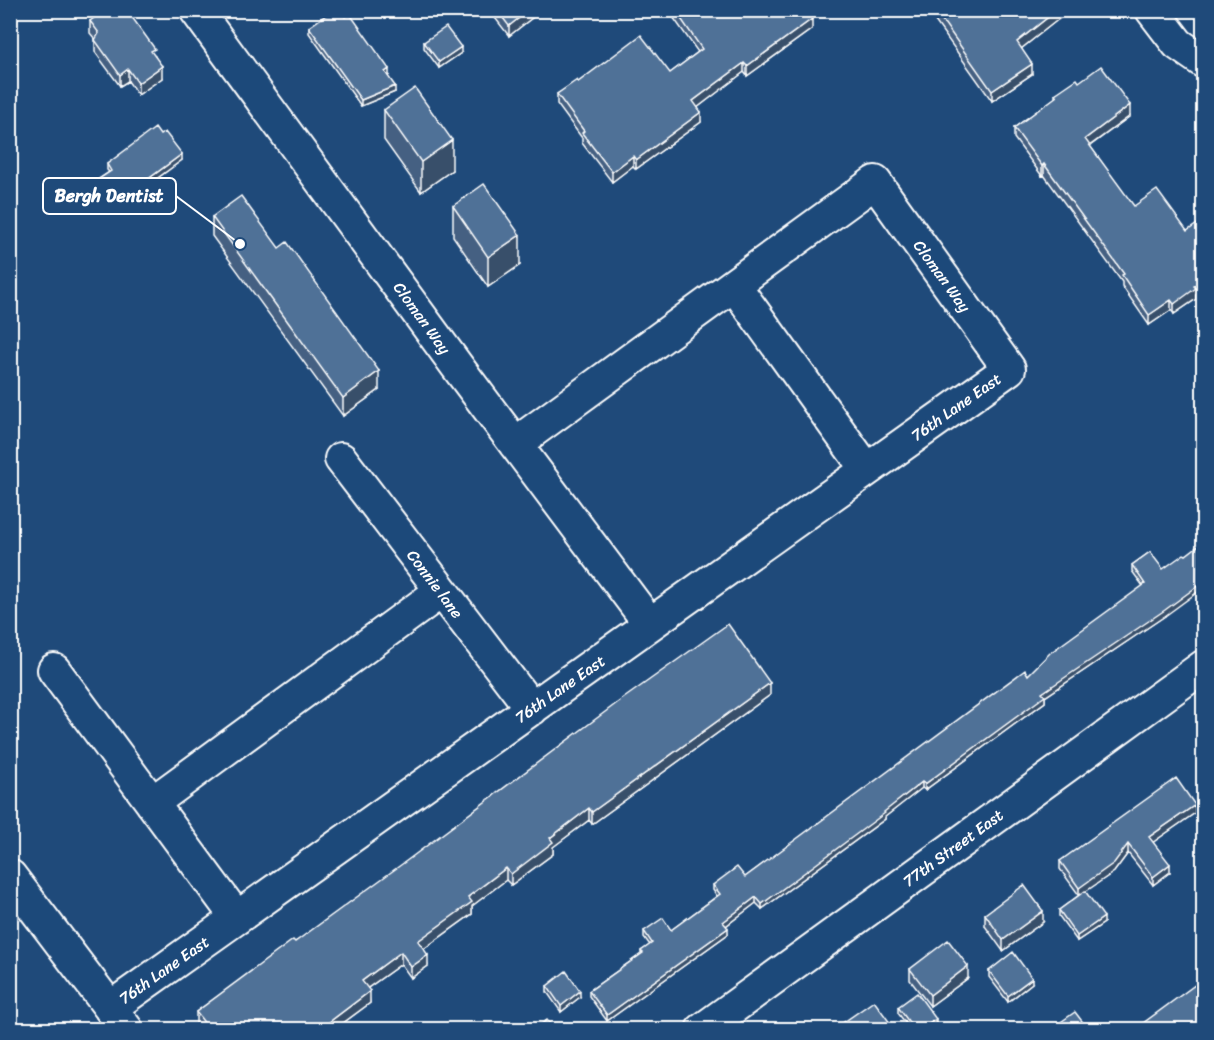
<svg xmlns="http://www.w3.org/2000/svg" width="1214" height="1040" viewBox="0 0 1214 1040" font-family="Sriracha,sans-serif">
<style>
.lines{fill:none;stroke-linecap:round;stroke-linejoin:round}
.street-casing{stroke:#fff;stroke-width:36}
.street{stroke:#1f4a7a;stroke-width:32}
.wall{fill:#456182;stroke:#fff;stroke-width:1.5}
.shaded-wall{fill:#384f6a;stroke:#fff;stroke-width:1.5}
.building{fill:#507197;stroke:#fff;stroke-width:1.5}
.labels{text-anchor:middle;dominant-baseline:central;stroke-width:4.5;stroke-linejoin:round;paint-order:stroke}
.street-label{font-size:16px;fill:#fff;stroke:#1f4a7a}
.leader{fill:none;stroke:#fff;stroke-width:2}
.callout-dot{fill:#fff;stroke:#1f4a7a;stroke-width:2}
.callout{fill:#1f4a7a;stroke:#fff;stroke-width:2}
.callout-label{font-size:18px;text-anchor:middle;font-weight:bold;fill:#fff}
</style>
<rect width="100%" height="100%" fill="#1f4a7a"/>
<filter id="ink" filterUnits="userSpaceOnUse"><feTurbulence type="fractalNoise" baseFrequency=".0167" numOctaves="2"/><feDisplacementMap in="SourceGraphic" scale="12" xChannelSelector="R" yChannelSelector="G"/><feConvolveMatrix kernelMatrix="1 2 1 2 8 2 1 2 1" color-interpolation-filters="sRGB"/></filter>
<g filter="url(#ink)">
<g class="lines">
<defs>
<path id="street" d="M196 10 462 373 650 624
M1152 10 1178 44 1204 62
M734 285 867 470
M341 459 532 709
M54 670 237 918
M152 803 440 592
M10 876 127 1030
M110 1008 1009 369 875 182 515 444
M702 1030 1204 666"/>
</defs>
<use href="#street" class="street-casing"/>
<use href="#street" class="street"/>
</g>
<path class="wall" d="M489 10H542L509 36Z
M668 10H806L812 29 747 76 744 72 697 108 701 122 636 169 633 166 612 182 582 143V138L557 104V94L578 82 670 73 698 52Z
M930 10H1060V18L1021 49 1032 74 992 101 930 14Z
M90 21 155 56 162 78 138 95 128 81 120 86 95 52V39L90 33Z
M309 27 389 75 387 76 395 92 361 106 309 33Z
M424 42 461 53 439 68 424 48Z
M1079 82 1130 116 1090 146 1196 295V299L1174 314 1171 310 1149 325 1122 286V282L1044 175 1042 176 1014 138V128L1055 98V94Z
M384 110 452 170 421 192 384 140Z
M160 135 182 160 117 208 99 185V179L109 172 107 170V164Z
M453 206 520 265 488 287 453 236Z
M212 217 279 248 379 390 343 416 212 236Z
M1150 552 1165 616 1045 697V702L925 790 922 788 885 817V819L762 909 756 903 726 926 728 934 607 1021 589 996V991L641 954V951L650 945 644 937V931L671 930 717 896 713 890V885L745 877 1028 675 1143 586 1132 571V565Z
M770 695 592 824 589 820 553 847V854L511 885 506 880 472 906V914L424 949 428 966 411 978 401 964 368 988 370 1003 335 1029H201L196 1023V1012L295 942Z
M1195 813 1153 842 1170 872 1153 885 1128 853 1114 872 1085 891 1104 923 1077 941 1059 916V910L1079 895 1060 869V861Z
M985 914 1043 922 1003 951 985 926Z
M910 969 968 978 930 1006 910 980Z
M989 971 1032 983 1008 1002 989 977Z
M547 986 580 997 561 1012 547 992Z
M898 1007 936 1025 929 1029H910L898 1013Z"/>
<path class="shaded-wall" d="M529 10H542L509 36V26Z
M1057 10H1060V18L1017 52V42Z
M812 19V29L747 76V66Z
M461 47V53L439 68V62Z
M744 63V72L693 111V101Z
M1032 64V74L992 101V91Z
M162 66V78L138 95V83Z
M128 69V81L120 86V75Z
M389 69V75L385 78V72Z
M395 86V92L361 106V100Z
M1130 105V116L1085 149V139Z
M701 112V122L636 169V160Z
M452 140V170L421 192V162Z
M182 154V160L117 208V202Z
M633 156V166L612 182V172Z
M1044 164V175L1042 176V166Z
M520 235V265L488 287V257Z
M1203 279V290L1196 295V299L1174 314V304L1194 286Z
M1171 300V310L1149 325V315Z
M379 371V390L343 416V398Z
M1203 578V588L1165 616 1045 697V702L925 790V784L1042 693Z
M770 683V695L592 824V812Z
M922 782V788L885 817V819L762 909V904Z
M1195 805V813L1149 845V837Z
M589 808V820L553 847V854L511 885V874L550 838Z
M1128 844V853L1114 872 1079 896V888Z
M1170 864V872L1153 885V877Z
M506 868V880L472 906V914L418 953V941L468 897Z
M756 897V903L723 928V922Z
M1043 911V922L1003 951V940Z
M1104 917V923L1077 941V936Z
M728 928V934L607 1021V1015Z
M401 952V964L362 992V981Z
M428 955V966L411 978V967Z
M968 966V978L930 1006V995Z
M1032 978V983L1008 1002V996Z
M370 991V1003L335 1029H320Z
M580 991V997L561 1012V1006Z
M936 1019V1025L929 1029H921Z
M1203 1021V1027L1200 1029H1193Z"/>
<path class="building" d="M105 10H123L126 15 129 13 155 49 151 51 162 66 138 83 128 69 120 75 95 40 99 33 90 21Z
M333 10H341L345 17 350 14 389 69 385 72 395 86 361 100 309 27Z
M497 10H529L509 26Z
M675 10H806L812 19 747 66 744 63 693 101 701 112 636 160 633 156 612 172 582 133 584 131 557 94 577 80 578 82 641 35 670 73 702 49Z
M935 10H1057L1017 42 1032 64 992 91Z
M446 27 461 47 439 62 424 42Z
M1101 66 1130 105 1085 139 1134 206 1157 190 1187 231 1203 220V279L1194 286 1196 288 1174 304 1171 300 1149 315 1122 275 1124 274 1044 164 1042 166 1014 128 1057 96 1055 94 1077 79 1079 82Z
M415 88 452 140 421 162 384 110Z
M155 128 160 135 165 132 182 154 117 202 99 179 111 171 107 164Z
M484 184 520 235 488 257 453 206Z
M241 196 279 248 287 242 379 371 343 398 212 217Z
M1203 542V578L1202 579 1203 582 1165 610 1042 693 1045 696 925 784 922 782 884 812 885 813 762 904 756 897 723 922 728 928 607 1015 589 991 643 953 641 951 652 943 644 931 663 918 671 930 720 894 713 885 737 867 745 877 1025 670 1028 675 1050 653 1145 584 1132 565 1150 552 1163 569 1184 554 1186 555Z
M728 624 770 683 592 812 589 808 550 838 553 842 511 874 506 868 468 897 472 902 418 941 428 955 411 967 401 952 362 981 370 991 320 1029H209L196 1012 293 940 295 942 409 859 617 703Z
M1176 778 1195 805 1149 837 1170 864 1153 877 1128 844 1114 863 1079 888 1060 861Z
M1024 885 1043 911 1003 940 985 914Z
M1085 891 1104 917 1077 936 1059 910Z
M948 940 968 966 930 995 910 969Z
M1013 952 1032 978 1008 996 989 971Z
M566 971 580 991 561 1006 547 986Z
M1203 979V1021L1193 1029H1135Z
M917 993 936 1019 921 1029H914L898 1007Z
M874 1001 893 1027 890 1029H834Z
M1075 1012 1088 1029H1051Z
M547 1020 554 1029H534Z
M439 1024 443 1029H430Z"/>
</g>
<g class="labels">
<g class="street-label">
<text transform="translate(942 276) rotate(54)">Cloman Way</text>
<text transform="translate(422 318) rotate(54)">Cloman Way</text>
<text transform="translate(956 407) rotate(-35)">76th Lane East</text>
<text transform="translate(435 584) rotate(53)">Connie lane</text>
<text transform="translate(560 689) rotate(-35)">76th Lane East</text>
<text transform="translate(953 848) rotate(-36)">77th Street East</text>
<text transform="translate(164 970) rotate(-35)">76th Lane East</text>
</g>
</g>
<path class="leader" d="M240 244L176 196"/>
<circle class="callout-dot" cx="240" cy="244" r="6"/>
<rect class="callout" x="43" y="178" width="133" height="36" rx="6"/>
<g class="callout-label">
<text x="109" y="202">Bergh Dentist</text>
</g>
<rect width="1214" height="1040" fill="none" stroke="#1f4a7a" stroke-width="36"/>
<rect x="18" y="18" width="1178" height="1004" fill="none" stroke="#fff" stroke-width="2" filter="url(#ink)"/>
</svg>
